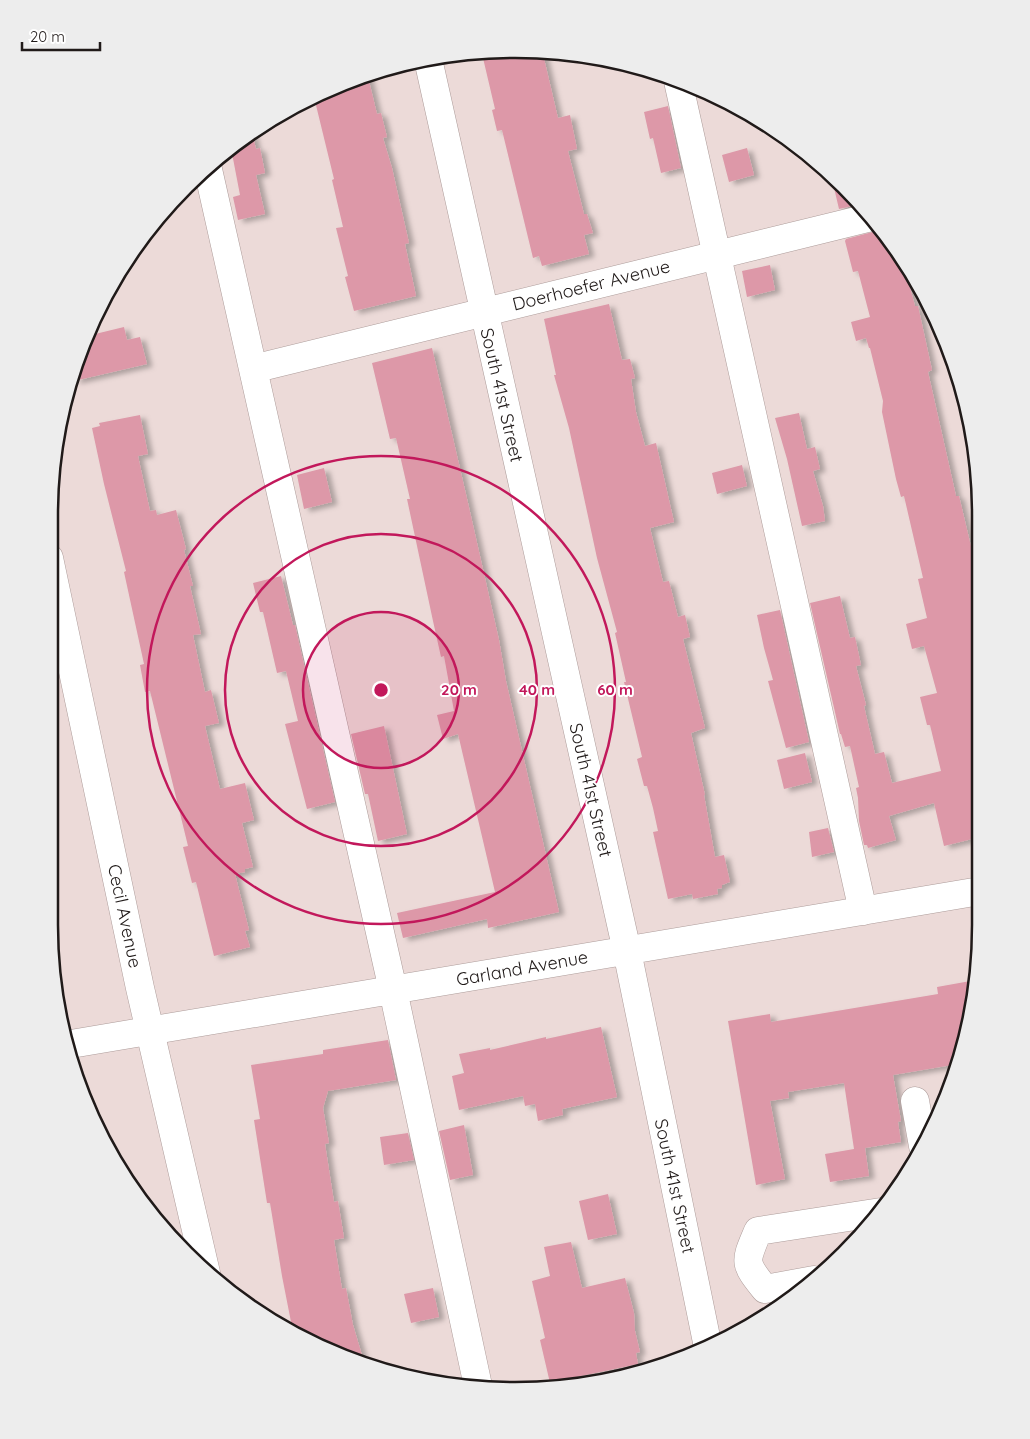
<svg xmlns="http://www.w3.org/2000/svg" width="1030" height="1439" viewBox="0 0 1030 1439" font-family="Quicksand,sans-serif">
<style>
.building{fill:#dd98a8;filter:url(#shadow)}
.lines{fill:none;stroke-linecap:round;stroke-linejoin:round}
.minor-casing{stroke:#ad9c9a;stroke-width:29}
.minor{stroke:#fff;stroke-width:28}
.ring{fill:none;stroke:#c2185b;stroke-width:2.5}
.labels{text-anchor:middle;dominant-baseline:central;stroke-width:4;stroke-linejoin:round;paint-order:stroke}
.street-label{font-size:18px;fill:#201a19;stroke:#fff}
.rim{fill:none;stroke:#201a19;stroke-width:2.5}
.centre{fill:#c2185b;stroke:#fff;stroke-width:2.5}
.ring-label{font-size:15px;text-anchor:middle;font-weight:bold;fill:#c2185b;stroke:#fff;stroke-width:4;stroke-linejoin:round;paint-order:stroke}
</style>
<defs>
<filter id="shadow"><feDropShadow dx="5.5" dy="3" stdDeviation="2.5" flood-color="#0004"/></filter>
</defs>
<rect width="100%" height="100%" fill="#ecdad8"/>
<path class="building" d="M542 50 558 118 570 115 577 149 568 151 584 214H587L593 233 584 235 589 254 542 266 539 256 533 258 502 130 497 131 492 110 495 109 483 58 491 56 490 52Z
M367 73 377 114 381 113 387 137 383 138 392 168 409 243 405 244 416 296 354 311 345 277 348 276 336 228 343 227 332 180 334 179 314 97Z
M668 106 681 168 661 173 653 138 650 139 644 112Z
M252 132 256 149 260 148 265 173 256 175 265 214 238 220 233 197 240 195 231 148Z
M747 148 754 175 729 182 722 155Z
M831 175 861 204 839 209Z
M880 230 904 266 915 306H918L932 370 928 372 956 496H959L978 576 980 837 944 846 934 803 889 816 896 840 868 848 867 845H864L859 821 858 798 856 788 859 787 850 746 845 747 841 734H840L810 603 840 596 850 638 855 637 861 665 856 666 866 705 864 706 875 754 884 752 892 783 941 771 930 725H927L920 697 937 693 924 646 912 649 906 624 927 618 918 579 923 578 904 496 901 497 896 479 882 412 883 401 870 348H869L866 338 856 341 851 322 870 317 858 271 853 272 845 241 846 239Z
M770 265 775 290 747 297 742 271Z
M609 304 622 360 630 359 635 378 631 379 636 412 645 446 656 443 674 522 650 528 663 582 669 581 678 617 685 615 690 637 683 639 705 728 691 733 705 795H704L715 857 724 855 730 882 722 885V888L717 889 718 894 693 899 692 894 668 899 653 832 658 831 653 808 647 786H644L637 759 642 757 624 682H626L615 633 617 632 597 558 569 428 554 375H556L544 319Z
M124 327 127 340 140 337 147 364 74 381 91 335Z
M432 348 468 503 499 640 506 681 559 912 488 928 487 919 403 938 397 913 495 892 458 734 443 739 437 715 454 711 444 656 441 657 433 621 407 499H410L396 438 390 439 372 363Z
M799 413 807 449 815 447 820 469 813 471 823 506 825 521 802 526 787 459 775 418Z
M140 415 148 454 138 456 150 511 156 510 157 515 176 510 186 549 184 550 193 586H190L201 634 193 635 205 692 211 690 219 723 205 726 220 789 245 783 254 820 242 823 253 867 245 869V872L235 874 249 930 245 931 250 947 214 956 196 882 192 883 183 847 188 846 150 691 145 692 140 665 144 664 124 572 126 571 104 484 92 428 100 426 99 423Z
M742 465 747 486 717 494 712 473Z
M324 468 332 502 304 509 297 475Z
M281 576 293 625H295L335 802 307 809 285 724 298 721 286 671 277 673 263 612H260L253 583Z
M780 610 809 742 786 748 768 681 773 680 764 648 757 615Z
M384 726 407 834 378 841 368 794H365L351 734Z
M805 753 812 782 784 789 777 760Z
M828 828 834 852 812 857 809 832Z
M976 980 965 1044 958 1064 893 1075 901 1121 898 1122 901 1142 865 1148 869 1176 830 1182 825 1154 854 1149 844 1083 788 1092 789 1098 770 1101 785 1179 756 1185 728 1021 770 1014 771 1022 938 994 937 987Z
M601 1027 617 1097 562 1109 563 1115 538 1121 535 1104 525 1106 523 1096 459 1110 452 1076 464 1073 459 1054 490 1048V1050L546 1037V1039Z
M388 1040 396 1080 328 1091 323 1108 329 1143 325 1144 334 1202 338 1201 344 1238 334 1240 342 1289 346 1288 353 1325 364 1362 336 1355 292 1327 282 1276 270 1203H267L254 1120 260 1119 251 1065 323 1054V1050Z
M464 1125 473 1175 450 1180 439 1131Z
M408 1133 414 1160 384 1165 380 1137Z
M608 1194 617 1234 588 1240 579 1201Z
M571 1242 582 1288 625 1278 634 1313 635 1331 640 1352 636 1353 638 1364 576 1377 577 1382 550 1383 540 1340 545 1338 532 1281 550 1276 544 1247Z
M433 1288 439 1317 411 1323 404 1294Z"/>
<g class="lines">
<defs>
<path id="minor" d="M428 59 627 951 708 1347
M678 81 863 911
M207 165 393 990 478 1386
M253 369 872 217
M49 558 140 988 206 1273
M65 1045 980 891
M915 1101 923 1146
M814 1280 765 1289C743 1262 745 1262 758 1231L881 1212"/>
</defs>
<use href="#minor" class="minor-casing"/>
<use href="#minor" class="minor"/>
</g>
<circle cx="381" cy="690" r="78" fill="#c2185b" fill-opacity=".12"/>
<g class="ring">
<circle cx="381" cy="690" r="78"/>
<circle cx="381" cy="690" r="156"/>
<circle cx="381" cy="690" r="234"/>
</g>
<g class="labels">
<g class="street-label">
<text transform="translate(591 285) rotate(-14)">Doerhoefer Avenue</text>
<text transform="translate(502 395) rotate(77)">South 41st Street</text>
<text transform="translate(591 790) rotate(77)">South 41st Street</text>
<text transform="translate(125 916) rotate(78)">Cecil Avenue</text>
<text transform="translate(522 968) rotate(-10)">Garland Avenue</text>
<text transform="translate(675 1186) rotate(78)">South 41st Street</text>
</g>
</g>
<path d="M0 0H1030V1439H0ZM515 58H515A457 457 0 0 1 972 515V925A457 457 0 0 1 515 1382H515A457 457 0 0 1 58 925V515A457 457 0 0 1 515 58Z" fill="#ededed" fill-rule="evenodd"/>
<path class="rim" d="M515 58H515A457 457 0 0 1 972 515V925A457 457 0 0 1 515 1382H515A457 457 0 0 1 58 925V515A457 457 0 0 1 515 58Z"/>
<circle cx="381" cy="690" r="8" class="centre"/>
<g class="ring-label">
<text x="459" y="695">20 m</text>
<text x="537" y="695">40 m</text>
<text x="615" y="695">60 m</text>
</g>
<path d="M22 42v8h78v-8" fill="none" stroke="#201a19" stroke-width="2.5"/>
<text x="30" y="42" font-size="15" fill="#201a19" stroke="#ffffff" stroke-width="4" paint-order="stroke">20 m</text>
</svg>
